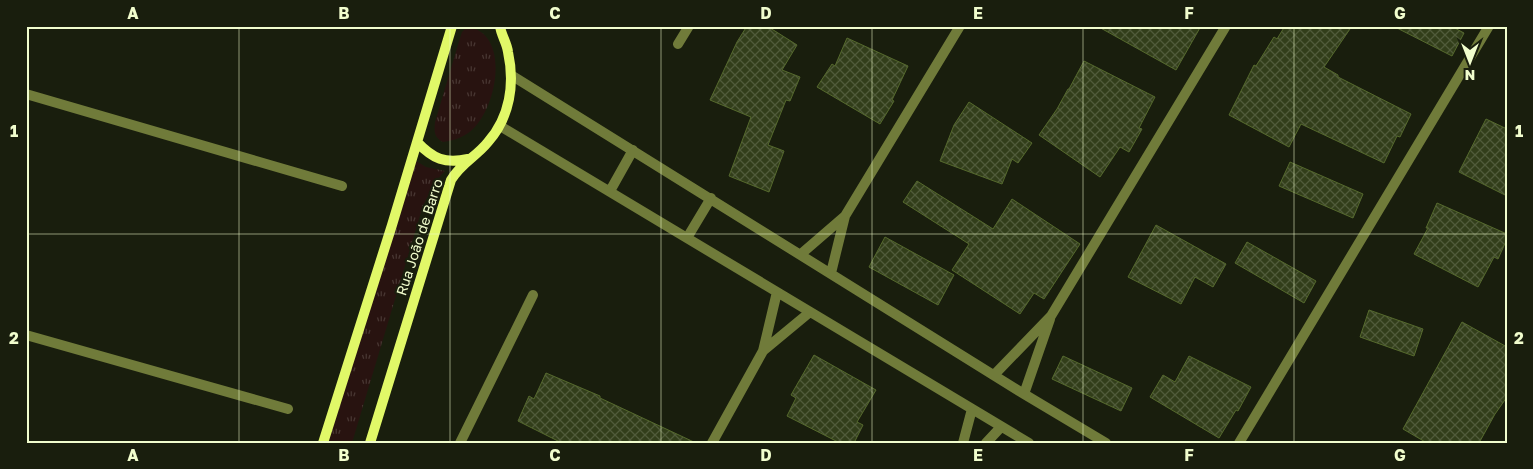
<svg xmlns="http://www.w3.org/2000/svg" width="1533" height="469" viewBox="0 0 1533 469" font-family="'Golos Text',sans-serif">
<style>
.grass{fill:url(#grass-tufts)}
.building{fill:url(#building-cross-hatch);stroke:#55692d}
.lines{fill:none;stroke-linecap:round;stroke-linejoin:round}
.street{stroke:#707b3a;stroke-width:10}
.secondary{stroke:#e1f868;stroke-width:10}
.grid{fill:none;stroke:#f1fdcd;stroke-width:1;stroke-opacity:0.55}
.labels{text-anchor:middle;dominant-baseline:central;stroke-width:4.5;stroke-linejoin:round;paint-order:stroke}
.street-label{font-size:14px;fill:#f1fdcd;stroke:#191e0d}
.neatline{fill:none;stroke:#f1fdcd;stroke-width:2}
.grid-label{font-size:16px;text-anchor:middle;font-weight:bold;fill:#f1fdcd}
</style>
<defs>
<pattern id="grass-tufts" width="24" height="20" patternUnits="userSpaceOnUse" patternTransform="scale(1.25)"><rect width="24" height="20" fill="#281310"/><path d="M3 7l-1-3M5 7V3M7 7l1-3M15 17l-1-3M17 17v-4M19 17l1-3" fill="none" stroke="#483632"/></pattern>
<pattern id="building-cross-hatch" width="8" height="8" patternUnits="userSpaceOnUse" patternTransform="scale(1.25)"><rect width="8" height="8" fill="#323e1a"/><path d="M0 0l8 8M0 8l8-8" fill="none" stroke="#505b3a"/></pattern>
</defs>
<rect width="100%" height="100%" fill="#191e0d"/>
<path class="grass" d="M467 27C513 32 497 117 465 135 458 139 451 141 443 142 434 137 434 132 435 122L460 38 462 32Z
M413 159 426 167 445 171C434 181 428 195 422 209L352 443H327Z"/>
<path class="building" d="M747 26H767L797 45 782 70 800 77 790 101 786 100 768 145 784 151 769 192 729 176 751 117 710 100 737 42Z
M1097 26H1201L1176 70Z
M1285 26H1352L1324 67 1338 75V77L1411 114 1400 137 1397 136 1384 163 1301 124 1289 147 1229 115 1254 65 1256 66 1274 37 1277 39Z
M1393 26H1451L1464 33 1452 56Z
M847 38 908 66 892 100 894 101 880 124 817 87 832 64 835 66Z
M1084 61 1155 97 1139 128 1142 129 1129 152 1120 147 1100 177 1039 135 1057 109 1068 89H1069Z
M969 102 1032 143 1018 163 1012 159 1002 184 940 161 954 125Z
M1486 119 1507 129V196L1459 172Z
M1290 162 1363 194 1353 218 1279 186Z
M917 181 993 229 1012 199 1080 244 1044 299 1034 293 1020 314 952 270 969 244 903 202Z
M1437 203 1507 234V239L1498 259 1494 257 1478 287 1414 254 1428 228H1426Z
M1156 225 1226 264 1213 287 1195 277 1181 304 1128 277Z
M885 237 954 275 938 305 869 267Z
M1247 242 1316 281 1304 303 1235 263Z
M1369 310 1423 329 1414 356 1360 337Z
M1462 322 1507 347V397L1495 414 1479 443H1427L1403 429Z
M814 355 876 390 857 422 863 425 854 443H840L787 416 796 398 791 395Z
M1063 356 1132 388 1121 411 1052 379Z
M1189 356 1251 387 1238 411 1236 410 1219 438 1150 397 1163 375 1175 382Z
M546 373 600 396V398L696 443H562L518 421 529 396 534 399Z"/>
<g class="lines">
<path class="street" d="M678 44 689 26
M511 75 1024 394 1106 443
M26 94 342 186
M500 126 1029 443
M610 191 633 150
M687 238 711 198
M801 254 845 216 960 26
M831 273 845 216
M26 335 288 409
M763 351 810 312
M994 375 1051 316 1226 26
M1024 394 1050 319
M460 443 533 295
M712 443 763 351 777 292
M963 443 972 409
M986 443 1001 427
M1239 443 1489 26"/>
<path class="secondary" d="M417 142C433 159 445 164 468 159
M323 443 392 225 452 26
M370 443 451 180C462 162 476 157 488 142 510 117 515 84 508 52 507 43 501 35 500 26"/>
</g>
<path class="grid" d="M239 26V443M450 26V443M661 26V443M872 26V443M1083 26V443M1294 26V443M26 234H1507"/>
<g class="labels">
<g class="street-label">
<text transform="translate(419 237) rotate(-72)">Rua João de Barro</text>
</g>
</g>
<rect width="1533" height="469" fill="none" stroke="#191e0d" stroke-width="55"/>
<g transform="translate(1470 62) rotate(180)" stroke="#191e0d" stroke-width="4" paint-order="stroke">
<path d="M0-4L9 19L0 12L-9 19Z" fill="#f1fdcd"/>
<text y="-8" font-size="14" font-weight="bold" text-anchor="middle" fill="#f1fdcd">N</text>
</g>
<rect x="28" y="28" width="1478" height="414" class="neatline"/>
<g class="grid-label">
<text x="133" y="19">A</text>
<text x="344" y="19">B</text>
<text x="555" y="19">C</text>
<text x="766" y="19">D</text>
<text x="978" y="19">E</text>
<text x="1189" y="19">F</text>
<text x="1400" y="19">G</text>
<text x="14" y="137">1</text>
<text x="1519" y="137">1</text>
<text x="14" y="344">2</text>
<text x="1519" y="344">2</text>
<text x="133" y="461">A</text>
<text x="344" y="461">B</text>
<text x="555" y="461">C</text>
<text x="766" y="461">D</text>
<text x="978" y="461">E</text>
<text x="1189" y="461">F</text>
<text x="1400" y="461">G</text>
</g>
</svg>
